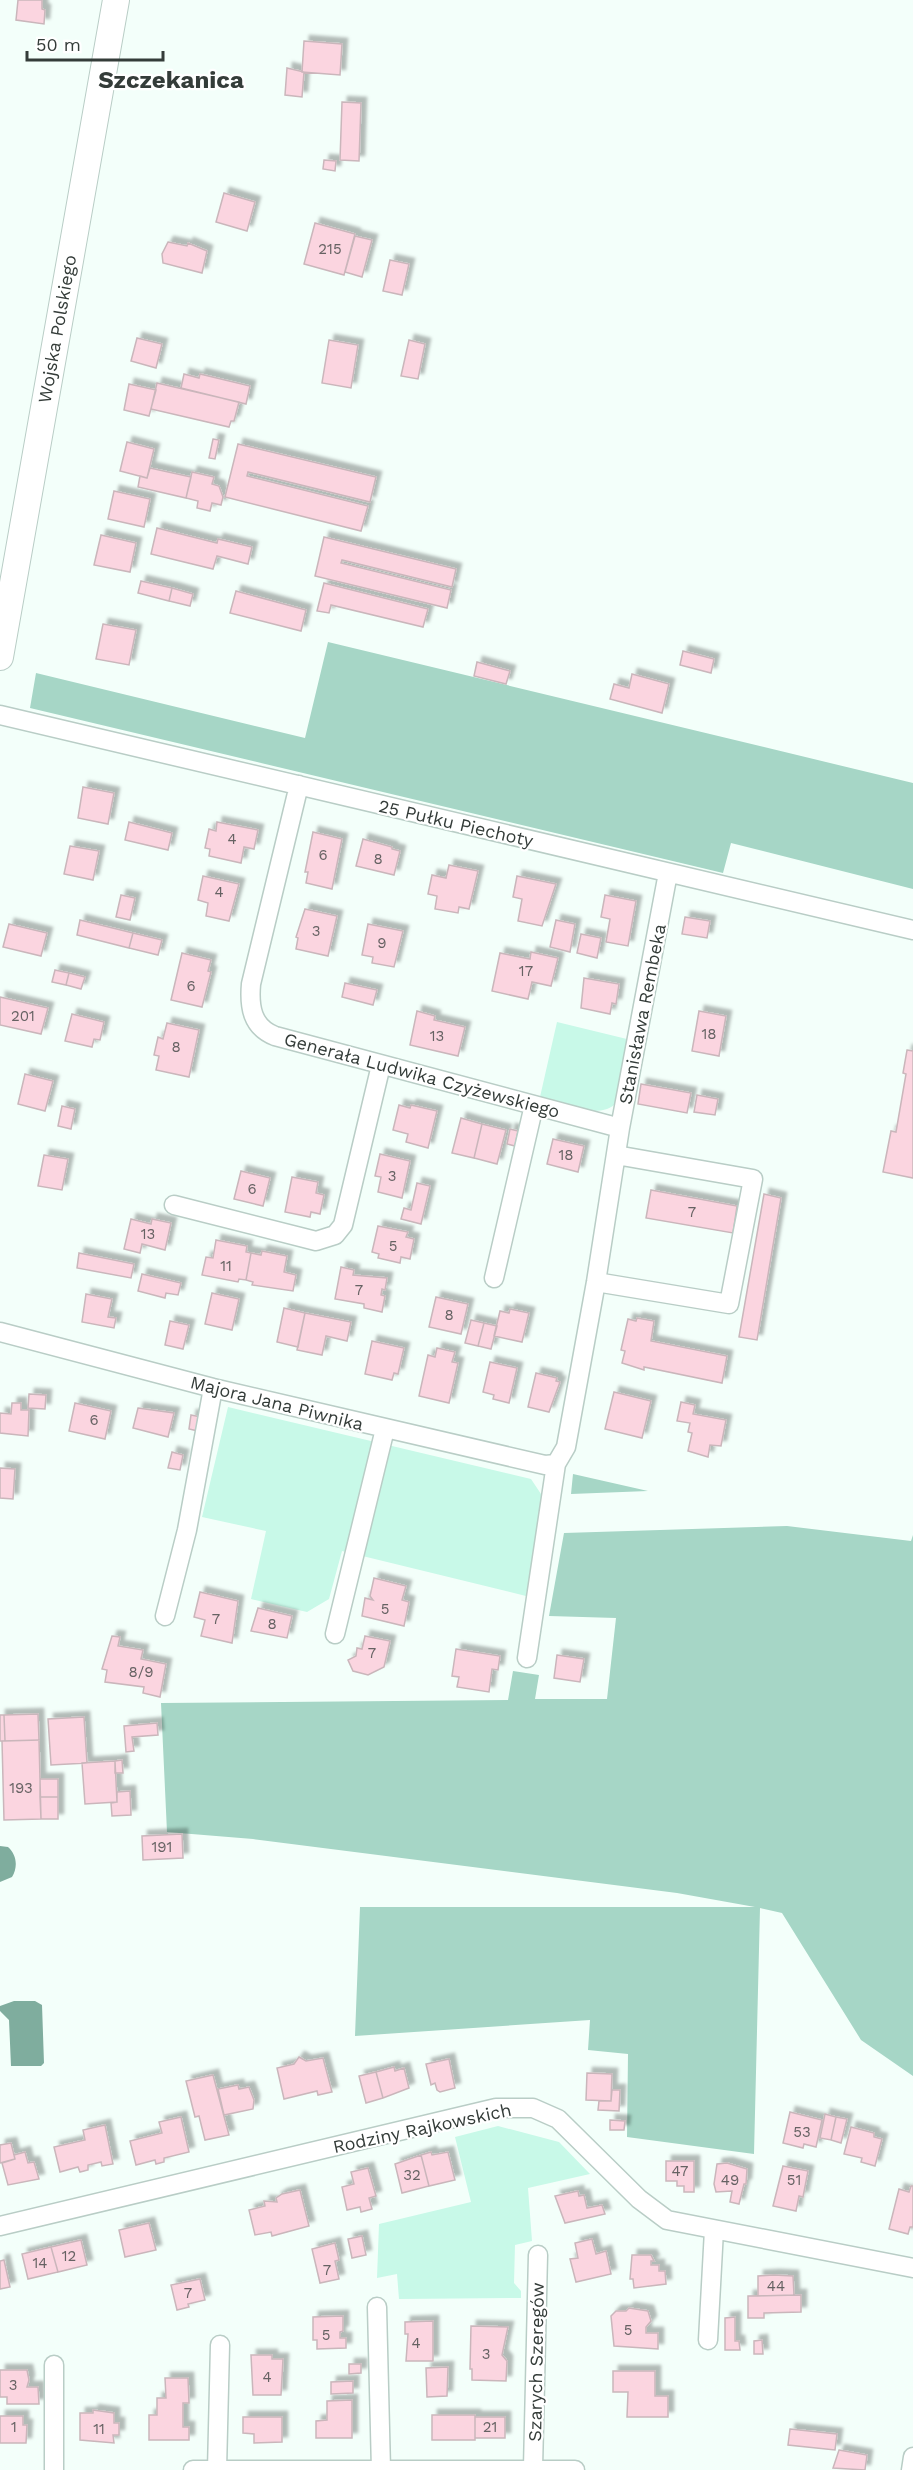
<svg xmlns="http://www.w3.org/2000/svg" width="913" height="2470" viewBox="0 0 913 2470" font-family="'Work Sans',sans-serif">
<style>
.green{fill:#c8f9e8}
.forest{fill:#a6d6c6}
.water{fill:#7fad9e}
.building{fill:#fbd5e0;stroke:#cab6bb;stroke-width:1.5;filter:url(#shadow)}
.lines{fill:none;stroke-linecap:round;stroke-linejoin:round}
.minor-casing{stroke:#b9cdc6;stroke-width:21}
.secondary-casing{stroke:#b9cdc6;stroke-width:28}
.minor{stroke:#fff;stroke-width:18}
.secondary{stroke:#fff;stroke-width:26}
.labels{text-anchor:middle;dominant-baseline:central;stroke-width:4.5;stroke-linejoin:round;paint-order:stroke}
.number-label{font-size:15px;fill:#666263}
.street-label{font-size:18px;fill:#343c39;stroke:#fff}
.district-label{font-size:24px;font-weight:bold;fill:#343c39;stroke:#fff}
</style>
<defs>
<filter id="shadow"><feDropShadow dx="5.5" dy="-5.5" stdDeviation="1.5" flood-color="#0004"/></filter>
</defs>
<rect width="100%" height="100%" fill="#f3fffa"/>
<path class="green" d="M557 1022 631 1040 617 1102C600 1122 561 1103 540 1097Z
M228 1407 531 1479 543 1497 526 1596 342 1551 329 1599 307 1612 251 1599 266 1531 202 1517Z
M498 2126 559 2142 590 2174 528 2188 532 2241 515 2245 514 2283 521 2291V2298L399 2299 397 2274 377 2278 379 2224 471 2202 455 2137Z"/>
<path class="forest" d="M328 642 913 783V889L731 843 723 873 30 708 36 673 305 738Z
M573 1474 648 1491 571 1494Z
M787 1526 911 1541 913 1535V2076L861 2040 782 1913 760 1908 754 2154 627 2137 628 2054 588 2050 590 2020 355 2036 360 1907H755L677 1893 253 1839 167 1832 161 1703 508 1700 513 1671 539 1675 535 1699H607L616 1618 549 1616 564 1533Z"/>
<path class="water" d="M0 1846 8 1847C17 1855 18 1867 12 1877L0 1882Z
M14 2001H35L42 2005 44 2063 41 2066H11L9 2020 0 2011V2006Z"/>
<path class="building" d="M18 0H42V9L45 10 44 24 16 20Z
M304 41 342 44 340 75 302 72Z
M287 68 304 72 302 97 285 95Z
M342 102 361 103 359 161 340 160Z
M324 160 336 161 335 171 323 169Z
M224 193 255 202 247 231 216 222Z
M315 223 355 234 344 275 304 264Z
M355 236 372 240 362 277 345 272Z
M168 242 187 246 188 243 207 251 202 273 163 263 162 254Z
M390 260 409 264 402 295 383 291Z
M137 338 162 344 156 368 131 361Z
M329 340 358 345 351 388 322 383Z
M409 340 425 344 418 379 401 376Z
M184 374 199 378 200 374 250 386 246 404 181 388Z
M157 383 239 402 234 421H231L229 427 151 409Z
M129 384 156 390 149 416 124 410Z
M213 439 219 440 215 459 209 458Z
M127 442 154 449 147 478 120 471Z
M238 444 376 477 370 502 248 472 247 476 368 506 361 531 225 497Z
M150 468 191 477 186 498 138 487 140 476 147 478Z
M192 472 214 477 212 484 219 486 223 497 221 505 212 503 210 511 197 508 198 501 186 498Z
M114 491 150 499 144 527 108 519Z
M157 528 217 543 218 539 252 547 248 564 217 556 213 569 151 554Z
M101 535 136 543 130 572 94 565Z
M324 537 456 569 452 587 342 560 341 563 451 590 447 608 315 576Z
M141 581 172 588 169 601 138 593Z
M324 583 428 609 423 627 331 605 329 613 317 611Z
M172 588 193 594 190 606 169 601Z
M236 591 306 610 301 631 230 613Z
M103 624 136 630 129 665 96 659Z
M683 651 714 659 711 673 680 665Z
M477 662 510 671 506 684 474 676Z
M632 674 669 684 662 713 610 699 614 684 629 688Z
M83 787 114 793 108 824 78 818Z
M129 822 172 833 168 850 125 840Z
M217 822 258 830 254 849 244 847 241 863 209 856 210 849 205 848 209 829 216 831Z
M313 832 342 839 332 889 306 883 308 872H305Z
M363 839 392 847V849L400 851 394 875 356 866Z
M70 846 99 851 93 880 64 874Z
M449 865 478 871 469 909 459 907 458 913 435 909 437 896 428 894 432 875 446 878Z
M203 876 239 884 229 921 206 916 208 903 198 900Z
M517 876 556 884 542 926 518 921 522 899 513 897Z
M121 895 135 898 130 920 116 917Z
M605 895 636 901 628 946 606 942 610 919 601 917Z
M305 909 337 916 328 956 296 949 298 938 296 937Z
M685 917 710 921 707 938 682 934Z
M80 920 133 933 129 948 77 935Z
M556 920 575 924 570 952 550 947Z
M9 924 47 933 41 956 3 947Z
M368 924 403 931 394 967 372 963 373 957 362 955Z
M133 933 162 940 158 955 129 948Z
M581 934 601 938 597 958 577 953Z
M531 952 558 958 551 986 532 982 528 999 492 991 500 953 530 959Z
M182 953 211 960 208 971 211 972 202 1007 171 1000Z
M55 970 69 973 66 985 52 982Z
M69 973 85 977 81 989 66 985Z
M584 978 619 984 616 1004 612 1003 610 1014 581 1008Z
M345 983 377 990 373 1005 342 997Z
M0 997 48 1008 41 1034 0 1025Z
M417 1011 435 1016 434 1020 465 1027 458 1056 410 1045Z
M699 1011 726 1016 719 1056 692 1051Z
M72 1014 104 1022 100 1040 94 1039 92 1047 65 1041Z
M167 1023 199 1030 189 1077 156 1070 159 1056 154 1055 158 1037 163 1039Z
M907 1050 913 1051V1178L883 1172 891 1131 896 1132 906 1074 903 1073Z
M25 1074 53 1081 45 1111 18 1104Z
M641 1084 691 1093 687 1113 638 1104Z
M697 1095 718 1099 715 1115 694 1112Z
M399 1105 410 1108 411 1105 437 1111 428 1148 406 1142 408 1134 393 1130Z
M62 1106 75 1109 71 1129 58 1126Z
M461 1118 482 1124 474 1158 452 1153Z
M482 1124 506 1130 497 1164 474 1158Z
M510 1129 518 1131 515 1146 507 1144Z
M553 1139 584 1146 578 1172 547 1164Z
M380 1154 410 1161 402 1198 378 1192 381 1177 375 1176Z
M44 1155 68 1159 62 1190 38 1186Z
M241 1171 270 1178 263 1206 234 1199Z
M292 1177 318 1182 316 1193 324 1195 320 1214 311 1212 310 1217 285 1212Z
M417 1183 430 1186 421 1224 401 1219 404 1208 411 1210Z
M651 1190 737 1206 733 1233 646 1218Z
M764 1194 781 1198 757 1340 739 1337Z
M131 1219 151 1224 152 1219 171 1223 165 1250 142 1244 140 1253 124 1249Z
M378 1226 408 1232 406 1237 414 1239 410 1259 401 1257 400 1263 378 1258 379 1254 372 1252Z
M216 1240 247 1246 246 1252 251 1253 246 1280 239 1279 238 1282 202 1275 206 1257 213 1258Z
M262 1251 287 1256 284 1272 296 1275 293 1291 252 1285 253 1282 246 1280 251 1253 261 1255Z
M79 1253 134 1264 131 1278 77 1268Z
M341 1267 354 1270 353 1275 387 1278 385 1290 382 1289 381 1295 385 1296 382 1312 364 1308V1304L335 1299Z
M142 1274 181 1283 178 1295 166 1293 165 1298 138 1291Z
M212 1293 239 1299 232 1330 205 1324Z
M86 1294 112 1299 108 1317 116 1318 114 1328 82 1322Z
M436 1297 468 1304 461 1334 429 1327Z
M284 1308 305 1313 298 1347 277 1342Z
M510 1309 529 1313 522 1342 494 1336 500 1311 509 1313Z
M305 1313 351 1322 347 1341 326 1336 322 1355 297 1350Z
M637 1318 654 1321 651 1341 727 1356 722 1383 644 1367V1370L622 1363 625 1351 621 1350 628 1319 636 1321Z
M471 1320 484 1323 478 1346 465 1343Z
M170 1321 189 1325 183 1349 165 1345Z
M484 1323 497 1326 491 1349 478 1346Z
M372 1341 404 1348 398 1374 394 1373 392 1380 365 1374Z
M437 1348 455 1352 452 1362 458 1363 449 1403 419 1396 428 1355 435 1357Z
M490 1362 517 1368 509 1403 493 1399 494 1395 483 1392Z
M536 1373 557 1378 556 1381 560 1382 549 1412 528 1407Z
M614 1392 651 1401 642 1438 605 1429Z
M29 1394 46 1395 45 1409 28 1408Z
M681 1402 695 1405 693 1414 726 1420 721 1446 710 1445 708 1457 688 1451 692 1433 688 1432 690 1423 677 1421Z
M12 1403H21V1410H29L28 1436 0 1433V1413L11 1414Z
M75 1403 111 1411 105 1439 69 1431Z
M138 1408 174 1413 168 1437 133 1428Z
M191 1415 201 1417 198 1431 189 1429Z
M172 1452 183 1455 180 1470 168 1468Z
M0 1468 15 1469 13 1499 0 1498Z
M374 1578 406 1586 402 1600 409 1602 404 1626 362 1616 365 1598 373 1600 370 1596Z
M200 1592 238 1601 232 1643 201 1636 205 1620 194 1617Z
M258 1608 292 1616 287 1638 251 1631Z
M112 1636 120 1637 118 1646 143 1650 141 1659 166 1664 160 1697 143 1693 144 1687 105 1682 107 1670 102 1669Z
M365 1636 390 1641 384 1667 368 1675 353 1671 348 1660 356 1656 357 1648 362 1649Z
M456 1649 500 1656 498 1670 492 1669 489 1692 457 1687 459 1677 452 1676Z
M557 1655 584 1659 580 1682 554 1678Z
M38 1714 39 1740 5 1741 4 1715Z
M0 1715H4L5 1741H0Z
M84 1717 87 1763 51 1765 48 1719Z
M157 1723 158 1735 132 1737 134 1751 126 1752 124 1726Z
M39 1740 41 1819 4 1820 2 1741Z
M122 1760 123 1773H115V1761Z
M115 1761 117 1802 85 1804 82 1763Z
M40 1779H58V1797H40Z
M130 1791 131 1815 112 1816 111 1803 117 1802V1792Z
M40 1797H58V1819H41Z
M182 1834 183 1858 143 1860 142 1836Z
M299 2057 306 2061 323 2058 332 2092 318 2095 317 2091 284 2099 277 2068 294 2064Z
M449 2059 455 2088 440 2092 437 2090 435 2083 431 2085 426 2064Z
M394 2067 395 2071 404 2068 409 2088 383 2098 376 2072Z
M376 2072 383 2098 366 2103 359 2076Z
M587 2073 612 2074 611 2101 586 2100Z
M213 2075 229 2135 205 2140 199 2116 195 2117 186 2081Z
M238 2085 239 2089 249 2087 254 2100 253 2109 224 2115 218 2089Z
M612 2090H620L619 2111 598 2110 599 2101H611Z
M790 2112 822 2120 816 2147 804 2144 803 2148 783 2143Z
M825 2114 836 2117 831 2140 820 2138Z
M181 2117 189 2152 164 2158V2162L156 2164 155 2160 136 2165 130 2141 162 2133 159 2122Z
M836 2117 847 2119 841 2143 831 2140Z
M610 2120 625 2121 624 2130H610Z
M105 2125 113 2164 102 2166 101 2162 88 2165V2170L80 2172 78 2167 60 2172 54 2147 85 2140 83 2130Z
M851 2127 874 2133V2137L882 2139 875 2166 861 2162 862 2158 844 2154Z
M11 2143 15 2159 0 2163V2145Z
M25 2152 28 2163 34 2162 39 2179 8 2185 2 2163 15 2159 14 2155Z
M431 2152 432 2155 448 2152 455 2180 429 2186 421 2155Z
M421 2155 429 2186 402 2193 395 2164Z
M666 2161H694V2192H684V2186H677V2181H666Z
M727 2163 747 2169 746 2184H744L739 2204 730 2202 732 2191 716 2192 714 2184 717 2164Z
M783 2166 808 2171 803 2197 799 2196 796 2211 773 2206Z
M368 2168 376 2196 369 2198 372 2209 361 2212 360 2207 347 2210 342 2187 354 2184 351 2172Z
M911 2186H913V2227H910L908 2234 889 2229 899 2189 909 2192Z
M300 2190 309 2226 272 2236 271 2232 255 2235 249 2210 265 2206 264 2201 277 2202 276 2198 282 2194Z
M578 2191 579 2196 584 2195 587 2208 602 2205 605 2214 565 2223 555 2196Z
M149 2223 156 2250 125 2257 119 2230Z
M362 2236 366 2255 352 2258 348 2239Z
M592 2239 596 2254 606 2251 611 2274 576 2282 570 2259 578 2258 575 2243Z
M81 2240 87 2265 58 2272 51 2247Z
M335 2243 339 2260 335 2261 339 2279 320 2283 312 2249Z
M51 2247 58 2272 28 2279 22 2254Z
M632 2255H651L654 2261H651V2265H659V2271H665L666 2284 634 2288 633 2279H630Z
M4 2260 10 2287 0 2289V2261Z
M774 2275 793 2276 794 2295 758 2296V2276Z
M200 2279 205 2300 188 2304 189 2307 177 2310 171 2285Z
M801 2295V2312L764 2313V2318H748V2296Z
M629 2308 648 2311 651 2321 646 2327V2333H658V2349L614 2346 611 2316 616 2311H626Z
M343 2316V2331L340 2332V2338H346V2348L317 2349V2340H313V2317Z
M735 2317V2341H739L740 2350H725V2318Z
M433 2321V2361H406L408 2334H405V2322Z
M471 2326 508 2327 502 2355 507 2361 506 2381 472 2380V2369H470Z
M762 2340 763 2354H754V2341Z
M251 2355H272V2359H283L281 2395H253Z
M349 2364H361V2373L349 2374Z
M448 2367 447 2396 427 2397 426 2368Z
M0 2370H27L29 2380 27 2387H38L39 2404H7V2397H0Z
M613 2371H655V2396H668V2417H627L628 2392H613Z
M165 2378H188L189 2403H183V2427H189V2440H149V2415H157V2398H166Z
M353 2381V2393L331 2394V2382Z
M352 2400V2438H316V2421L327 2420V2401Z
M93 2410 114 2413V2423H119V2435H113L114 2443 80 2440V2413H93Z
M432 2415H475V2440H432Z
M0 2416H23V2425H27L26 2443H0Z
M243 2417H282V2442L254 2443V2434L243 2433Z
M475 2417H505V2438H475Z
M790 2429 837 2434 835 2450 788 2445Z
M839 2450 867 2455 865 2470 833 2468Z"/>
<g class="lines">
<defs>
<path id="minor" d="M0 715 913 930
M299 785 251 984C249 1007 252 1027 275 1036L620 1128
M174 1205 316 1241 335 1235 343 1225 381 1065
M494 1278 534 1105
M596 1282 729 1304 753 1179 616 1155
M0 1332 213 1388 545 1465 556 1464
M165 1616 187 1530 213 1388
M335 1634 385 1429
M527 1658 556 1464 566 1447 596 1282 620 1128 668 873
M0 2226 496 2108H533L558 2119 639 2199 667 2220 913 2268
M377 2307 381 2470
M708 2340 714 2230
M533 2468 538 2255
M54 2470V2365
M193 2470H575
M217 2470 220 2345
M911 2470 913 2457"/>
<path id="secondary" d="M0 657 116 0"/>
</defs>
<use href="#minor" class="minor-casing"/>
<use href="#secondary" class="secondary-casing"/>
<use href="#minor" class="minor"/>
<use href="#secondary" class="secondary"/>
</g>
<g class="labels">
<g class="number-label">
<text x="330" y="249">215</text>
<text x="232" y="839">4</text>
<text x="323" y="855">6</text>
<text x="378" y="859">8</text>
<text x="219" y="892">4</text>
<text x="316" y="931">3</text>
<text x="382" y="943">9</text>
<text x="526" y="971">17</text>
<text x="191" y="986">6</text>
<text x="23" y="1016">201</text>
<text x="709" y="1034">18</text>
<text x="437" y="1036">13</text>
<text x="176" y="1047">8</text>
<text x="566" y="1155">18</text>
<text x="392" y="1176">3</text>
<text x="252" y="1189">6</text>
<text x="692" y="1212">7</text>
<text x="148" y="1234">13</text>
<text x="393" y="1246">5</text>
<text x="226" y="1266">11</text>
<text x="359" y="1290">7</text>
<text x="449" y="1315">8</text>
<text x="94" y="1420">6</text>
<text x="385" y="1609">5</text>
<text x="216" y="1619">7</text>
<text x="272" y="1624">8</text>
<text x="372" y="1653">7</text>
<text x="141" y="1672">8/9</text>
<text x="21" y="1788">193</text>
<text x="162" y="1847">191</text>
<text x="802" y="2132">53</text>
<text x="680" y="2171">47</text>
<text x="412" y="2175">32</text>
<text x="730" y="2180">49</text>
<text x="794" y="2180">51</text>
<text x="69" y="2256">12</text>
<text x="40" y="2263">14</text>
<text x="327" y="2270">7</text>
<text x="776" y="2286">44</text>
<text x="188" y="2293">7</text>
<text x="628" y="2330">5</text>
<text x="326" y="2335">5</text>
<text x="416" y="2343">4</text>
<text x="486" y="2354">3</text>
<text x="267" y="2377">4</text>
<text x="13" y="2385">3</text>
<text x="14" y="2427">1</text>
<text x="490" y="2427">21</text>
<text x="99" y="2429">11</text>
</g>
<g class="street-label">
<text transform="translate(57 329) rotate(-80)">Wojska Polskiego</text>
<text transform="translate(456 823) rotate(13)">25 Pułku Piechoty</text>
<text transform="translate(642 1014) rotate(-79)">Stanisława Rembeka</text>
<text transform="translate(422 1075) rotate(15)">Generała Ludwika Czyżewskiego</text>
<text transform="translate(277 1403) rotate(14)">Majora Jana Piwnika</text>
<text transform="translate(422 2128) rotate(-12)">Rodziny Rajkowskich</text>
<text transform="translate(536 2362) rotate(-89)">Szarych Szeregów</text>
</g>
<g class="district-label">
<text x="171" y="80">Szczekanica</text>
</g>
</g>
<path d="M27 51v9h136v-9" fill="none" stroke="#343c39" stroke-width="3"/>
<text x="36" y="51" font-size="18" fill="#343c39" stroke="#ffffff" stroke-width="4.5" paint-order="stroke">50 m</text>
</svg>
